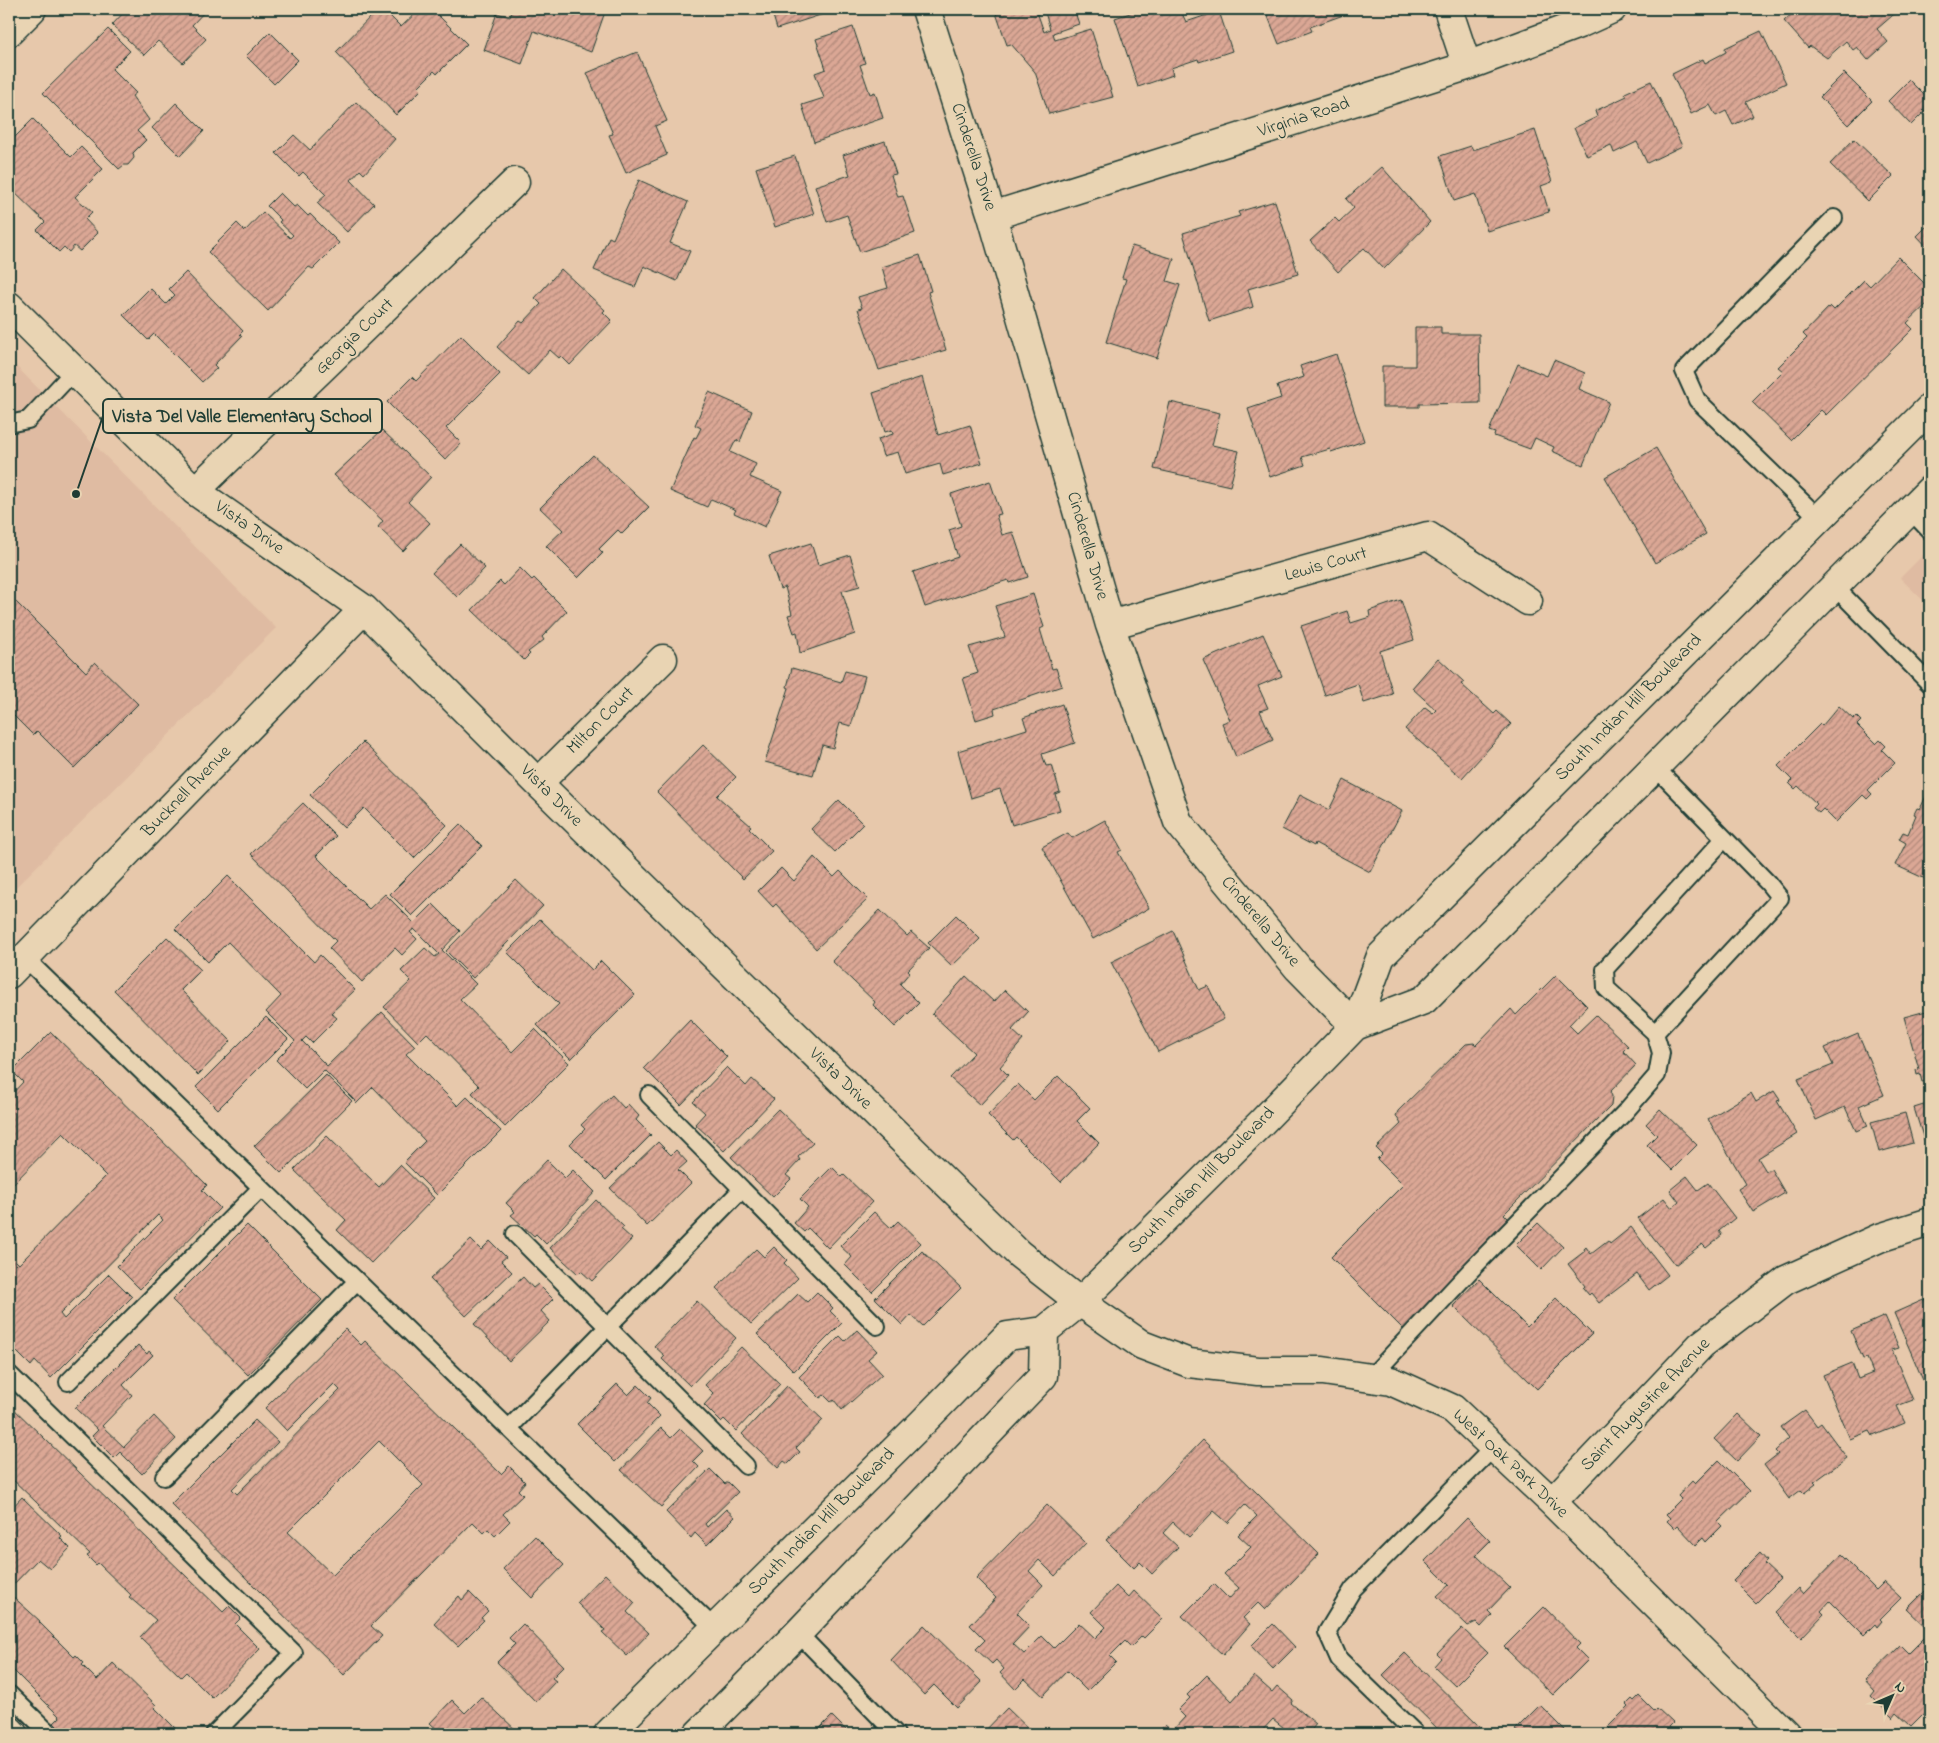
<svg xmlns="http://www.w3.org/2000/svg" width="1939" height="1743" viewBox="0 0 1939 1743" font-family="'Indie Flower',sans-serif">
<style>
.built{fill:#dfbba2}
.building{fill:url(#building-hatch);stroke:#1f3d34;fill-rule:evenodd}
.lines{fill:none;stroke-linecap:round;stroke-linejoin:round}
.lane-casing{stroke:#1f3d34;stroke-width:20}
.street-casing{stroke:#1f3d34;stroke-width:31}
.primary-casing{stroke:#1f3d34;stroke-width:31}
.lane{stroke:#e9d4b3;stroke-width:16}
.street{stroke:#e9d4b3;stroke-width:28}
.primary{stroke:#e9d4b3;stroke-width:28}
.labels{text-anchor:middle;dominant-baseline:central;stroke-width:4.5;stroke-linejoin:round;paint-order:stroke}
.street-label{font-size:18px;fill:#1f3d34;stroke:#e9d4b3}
.leader{fill:none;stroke:#1f3d34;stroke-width:2}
.callout-dot{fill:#1f3d34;stroke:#e9d4b3;stroke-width:2}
.callout{fill:#e9d4b3;stroke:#1f3d34;stroke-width:2}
.callout-label{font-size:19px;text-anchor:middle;font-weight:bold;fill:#1f3d34}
</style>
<defs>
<pattern id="building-hatch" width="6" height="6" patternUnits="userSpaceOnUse" patternTransform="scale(1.25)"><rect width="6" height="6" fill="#dba795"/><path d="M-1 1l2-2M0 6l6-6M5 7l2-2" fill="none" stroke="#b1897a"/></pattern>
</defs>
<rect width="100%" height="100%" fill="#e7c8ab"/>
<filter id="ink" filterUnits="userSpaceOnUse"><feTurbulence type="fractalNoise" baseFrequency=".02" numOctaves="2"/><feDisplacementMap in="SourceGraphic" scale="10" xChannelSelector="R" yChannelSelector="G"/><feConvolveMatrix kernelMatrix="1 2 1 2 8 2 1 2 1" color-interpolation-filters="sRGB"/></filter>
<g filter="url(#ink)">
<path class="built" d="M9 359 276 628 9 894Z
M1930 548V607L1900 578Z"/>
<path class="building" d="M127 9H207L192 25 206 39 183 63 158 41 144 55 112 25Z
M378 9H383L401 27 420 9H432L467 44 437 74 434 71 418 87 421 90 396 115 336 52Z
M513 9H606L591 52 534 31 522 64 484 50 497 13 510 17Z
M771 9H839L777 29Z
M1010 9H1036L1044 32 1050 29 1044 9H1074L1079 24 1053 33 1055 40 1091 29 1113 97 1049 114 1035 72 1011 44 1007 45 996 13Z
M1142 9H1180L1186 22 1219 11 1232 51 1199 62 1198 59 1171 68 1173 75 1138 87 1115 18Z
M1265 9H1360L1310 27 1312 31 1279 44Z
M1797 9H1900L1877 29 1888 42 1868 60 1857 47 1853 50 1846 41 1827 58 1810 46 1808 48 1784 21Z
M853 27 865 63 860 65 870 94 875 92 883 118 814 142 802 105 824 98 815 73 826 69 816 39Z
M108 29 130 51 112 69 136 93 132 96 149 120 137 131 146 140 133 153 134 158 128 165H124L119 169 43 93Z
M1761 31 1786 83 1746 102 1753 116 1733 125 1726 111 1716 116 1710 105 1691 114 1672 74 1703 59 1705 63 1726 52 1725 48Z
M270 32 298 60 274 84 246 56Z
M637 52 667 121 655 126 667 155 626 173 609 135 613 134 587 73Z
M1844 73 1872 101 1848 125 1820 97Z
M1909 80 1930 101V106L1911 125 1888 101Z
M1651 81 1682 146 1647 163 1637 142 1614 153 1611 145 1587 156 1574 128 1597 117 1595 111 1627 96 1625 93Z
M356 102 395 139 364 174 360 170 351 180 374 204 347 232 317 203 326 195 303 172 299 176 276 153 294 135 310 150Z
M176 103 204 131 180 156 152 128Z
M33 119 71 157 81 147 103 169 75 197 92 212 85 219 98 233 80 251 74 246 69 252 64 247 59 252 37 230 45 222 9 187V143Z
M1535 130 1552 182 1541 186 1549 212 1487 231 1475 194 1454 201 1440 156 1471 146 1473 150Z
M1854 139 1893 176 1868 201 1830 164Z
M885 141 896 174 891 175 898 197 903 196 915 233 860 252 847 215 827 222 815 186 850 175 843 155Z
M795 156 814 214 775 227 756 168Z
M1382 167 1430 222 1384 269 1364 248 1338 272 1310 241 1335 218 1339 222 1354 208 1346 199Z
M639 180 688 202 670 243 690 251 677 281 644 266 635 287 594 270 609 237 613 239Z
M280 193 294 207 297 205 308 216 310 214 339 243 313 269 309 267 268 311 208 252 237 223 245 231 263 212 290 238 293 235 279 222 281 220 267 206Z
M1275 201 1298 274 1248 289 1253 307 1209 321 1183 233 1240 216 1238 212Z
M1930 223V250L1917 236Z
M1132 246 1174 259 1167 281 1180 285 1157 358 1106 342 1126 279 1122 278Z
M920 255 931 291 928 292 946 350 879 370 858 309 862 308 858 297 888 288 882 267Z
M1898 257 1930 289V301L1907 323 1913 329 1826 415 1821 410 1791 440 1752 402 1783 371 1778 367 1807 338 1803 334 1830 306 1834 310 1864 280 1870 286Z
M561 269 605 310 603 312 612 321 570 365 561 356 559 358 550 350 528 375 497 347 520 321 523 323 541 304 535 298Z
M186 272 243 331 240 334 242 336 214 365 217 368 202 382 154 334 148 340 123 315 150 288 166 304 175 295 169 289Z
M1415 327H1441V334H1479L1480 403 1419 404V407H1382V366H1415Z
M461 335 500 374 446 428 461 443 445 460 387 402 412 377 416 381Z
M1336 354 1364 441 1331 452 1330 449 1302 457 1305 465 1270 477 1248 409 1281 398 1277 386 1304 377 1300 366Z
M1554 360 1585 373 1579 389 1609 402 1583 465 1552 451 1554 447 1535 438 1530 449 1494 436 1495 433 1489 431 1518 364 1547 376Z
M922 377 938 435 970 425 982 463 943 475 940 464 905 474 898 452 883 456 878 439 893 434 892 430 885 432 873 393Z
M709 392 752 411 740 442 736 440 730 452 756 464 750 477 782 491 765 527 734 513 736 510 711 499 707 507 670 491 694 437 696 438 701 428 695 425Z
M1170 402 1220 413 1212 445 1239 451 1230 486 1154 469Z
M382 430 431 477 408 502 430 523 403 551 378 527 383 521 334 475Z
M1656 448 1706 534 1655 563 1605 477Z
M593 455 649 507 622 534 618 530 599 549 603 553 578 578 546 546 563 530 540 508Z
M990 481 1001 514 996 515 1002 535 1013 532 1028 577 1009 583 1008 580 925 607 913 572 958 557 949 530 961 526 951 494Z
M811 543 818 565 850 555 860 586 842 591 855 634 800 653 797 632 794 633 788 615 792 614 785 587 780 589 769 556Z
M460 544 485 568 457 597 432 573Z
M520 568 532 580 534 578 567 611 542 637 544 640 528 652 530 654 524 660 472 610 500 581 504 585Z
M1033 594 1044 627 1040 629 1052 669 1056 668 1062 686 994 709 995 714 976 720 963 678 978 673 969 647 1005 637 995 606Z
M9 595 86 672 95 662 138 704 74 768 37 731 33 735 9 711Z
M1401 600 1414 640 1380 651 1393 694 1364 703 1358 684 1325 695 1301 626 1347 611 1351 623 1370 617 1369 611Z
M1263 634 1282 676 1258 686 1268 708 1260 711 1273 740 1236 757 1222 723 1230 720 1203 660Z
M1438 658 1464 682 1461 684 1494 714 1497 711 1511 724 1462 778 1405 729 1425 707 1433 713 1436 710 1412 688Z
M792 668 841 682 845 671 865 676 851 726 840 723 833 748 822 745 813 775 765 762 789 688 787 687Z
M1062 704 1075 743 1042 754 1046 766 1052 765 1060 792 1055 794 1060 810 1012 825 1000 789 971 798 958 751 1027 729 1023 718Z
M1839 706 1853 719 1856 716 1861 721 1857 725 1876 744 1880 740 1886 746 1882 750 1895 763 1868 790 1872 794 1867 799 1863 795 1836 822 1823 809 1819 813 1813 808 1817 804 1798 786 1795 789 1789 783 1792 780 1778 766 1820 724 1822 726Z
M363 742 447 825 414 858 364 808 344 828 310 795Z
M703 745 736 777 717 796 751 826 749 828 772 851 743 879 657 792Z
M1344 780 1402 811 1370 872 1315 843 1314 846 1282 829 1300 795 1329 810Z
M1928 792 1930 793V887L1928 886 1930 881 1895 865 1906 843 1899 839 1903 832 1908 834 1916 815 1914 814 1917 808 1920 809Z
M839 800 863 824 835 852 811 829Z
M303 803 336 836 316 856 369 909 385 894 414 923 433 904 460 931 442 950 476 984 460 999 512 1052 535 1029 569 1063 505 1127 472 1093 479 1086 427 1033 418 1042 384 1007 411 981 401 971 425 948 435 957 439 954 414 929 410 932 417 939 402 955 395 948 362 982 329 948 336 941 251 854Z
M1105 820 1122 850 1118 852 1149 908 1093 939 1042 847 1068 833 1072 838Z
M460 824 482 846 412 916 390 894Z
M814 857 834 877 840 871 868 899 816 949 776 904 773 907 758 891 781 868 794 881Z
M228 876 314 962 320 955 355 990 331 1013 337 1018 312 1043 306 1037 302 1041 327 1066 382 1012 415 1046 406 1054 458 1106 467 1097 501 1131 437 1195 404 1162 425 1141 373 1087 357 1103 324 1070 305 1089 276 1060 295 1041 266 1012 281 996 228 942 208 962 175 929Z
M516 880 543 906 473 978 446 951Z
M880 910 907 936 911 932 929 948 908 970 910 972 900 984 919 1003 895 1027 873 1005 875 1002 832 961Z
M956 915 980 939 952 966 928 943Z
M540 919 592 970 601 961 635 995 571 1059 537 1025 559 1004 507 952Z
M1173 931 1199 990 1208 986 1224 1019 1158 1052 1111 962Z
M167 937 201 970 181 990 231 1041 198 1075 114 990Z
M1556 975 1587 1006 1569 1025 1577 1033 1596 1015 1628 1046 1623 1051 1636 1065 1610 1092 1612 1096 1611 1106 1504 1214 1511 1221 1404 1330 1331 1257 1403 1185 1377 1159 1382 1154 1376 1148 1401 1124 1396 1116 1398 1111 1466 1044 1474 1043 1476 1045 1511 1009 1516 1015Z
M966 976 994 1002 1005 990 1028 1012 1012 1030 1023 1040 1000 1067 1008 1075 980 1105 950 1078 974 1053 932 1014Z
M1930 1010V1080L1922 1082 1920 1074 1917 1075 1916 1070 1919 1069 1904 1017Z
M266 1017 288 1039 218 1109 196 1087Z
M690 1020 727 1057 681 1105 644 1068Z
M51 1032 207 1185 202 1190 220 1208 140 1289 117 1266 163 1220 158 1215 60 1314 64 1319 109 1274 132 1297 51 1378 35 1361 31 1366 9 1344V1254L19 1264 106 1176 63 1133 9 1188V1097L23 1082 12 1071Z
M1858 1034 1884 1095 1859 1106 1868 1126 1856 1131 1845 1107 1816 1120 1798 1079 1833 1065 1825 1048Z
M727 1067 746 1086 752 1079 774 1099 724 1151 695 1124 705 1113 693 1102Z
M326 1075 352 1101 281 1173 254 1146Z
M1058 1076 1090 1108 1077 1121 1099 1143 1061 1182 1016 1137 1013 1140 988 1115 1018 1084 1034 1100Z
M1774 1091 1780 1100 1777 1101 1797 1134 1758 1158 1766 1171 1771 1169 1785 1193 1753 1212 1738 1189 1746 1184 1708 1119 1751 1093 1756 1102Z
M612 1095 624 1108 628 1104 639 1116 636 1120 651 1135 606 1180 570 1144 585 1129 581 1125Z
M1930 1103V1141L1925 1143 1914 1108Z
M778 1109 813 1143 798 1157 800 1160 786 1175 791 1179 773 1197 731 1157Z
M1660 1109 1697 1145 1672 1170 1647 1145 1657 1135 1646 1124Z
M1905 1113 1913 1143 1879 1152 1871 1122Z
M327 1136 379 1187 400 1165 434 1198 371 1263 337 1230 346 1220 294 1170Z
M658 1142 671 1155 676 1150 687 1162 678 1170 691 1183 647 1226 610 1188Z
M547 1160 565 1178 573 1170 595 1192 546 1244 536 1234 534 1236 511 1215 515 1212 506 1203Z
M832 1167 842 1177 844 1175 872 1202 828 1248 808 1228 804 1232 794 1223 808 1207 800 1199Z
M1687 1176 1698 1190 1708 1183 1735 1218 1719 1231 1722 1235 1706 1248 1702 1244 1675 1265 1638 1218 1664 1198 1672 1208 1679 1202 1670 1190Z
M596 1200 624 1227 621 1229 632 1239 592 1281 581 1271 578 1274 550 1248Z
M874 1212 891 1228 898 1221 921 1243 872 1292 845 1265 852 1257 840 1246Z
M1538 1223 1563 1247 1541 1270 1516 1245Z
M247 1225 322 1300 248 1375 172 1300Z
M1631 1227 1668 1275 1649 1290 1637 1274 1599 1303 1591 1293 1589 1295 1583 1288 1585 1286 1568 1264 1585 1251 1584 1249 1586 1247 1591 1254 1608 1241 1610 1244Z
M471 1240 481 1250 490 1241 506 1257 501 1261 512 1272 466 1316 430 1279Z
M774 1247 787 1260 784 1263 798 1278 751 1324 716 1288 756 1249 764 1257Z
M922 1251 961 1288 923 1326 911 1315 902 1325 875 1298Z
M523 1277 533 1288 538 1284 553 1299 541 1311 550 1321 509 1361 474 1324Z
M1479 1279 1527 1327 1556 1298 1592 1334 1537 1389 1453 1306Z
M817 1292 833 1308 830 1311 842 1323 794 1371 757 1334 798 1294 807 1302Z
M1928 1298 1930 1304V1391L1928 1392 1894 1313Z
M697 1301 736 1338 690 1386 662 1359 665 1356 654 1346Z
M1885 1316 1899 1348 1892 1350 1913 1400 1897 1406 1905 1423 1873 1436 1870 1431 1850 1439 1823 1375 1852 1363 1858 1379 1873 1373 1867 1358 1863 1359 1851 1331Z
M345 1329 361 1345 365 1341 501 1474 509 1466 525 1482 518 1490 523 1495 503 1514 510 1521 495 1536 488 1529 484 1533 473 1522 371 1626 382 1636 344 1675 171 1504 255 1420 278 1442 232 1489 237 1494 340 1390 334 1384 287 1431 265 1408ZM379 1441 423 1485 333 1575 288 1532Z
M857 1330 877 1351 868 1359 882 1374 842 1410 834 1400 831 1402 824 1395 820 1398 799 1377 840 1336 845 1341Z
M138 1345 147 1354 149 1351 153 1355 123 1385 132 1395 102 1426 124 1447 154 1416 176 1439 142 1474 120 1452 114 1458 92 1436 98 1430 75 1408Z
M741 1347 780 1384 736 1431 724 1419 721 1422 704 1405 714 1394 705 1385Z
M617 1384 628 1395 638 1385 651 1398 647 1403 660 1416 615 1462 577 1424Z
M787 1386 823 1420 796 1448 800 1452 788 1464 784 1461 778 1468 742 1434Z
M9 1404 223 1612 229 1606 241 1618 235 1624 260 1649 212 1698 186 1672 181 1677 140 1637 156 1620 129 1597 131 1595 98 1563 96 1565 87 1556 90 1554 9 1476Z
M1805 1410 1817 1426 1821 1423 1847 1458 1814 1482 1816 1484 1804 1493 1801 1490 1789 1499 1764 1465 1778 1454 1775 1451 1789 1438 1781 1427Z
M1738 1414 1761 1436 1737 1461 1714 1439Z
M661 1428 671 1438 680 1429 703 1451 693 1461 699 1467 661 1507 621 1470Z
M1203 1440 1319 1554 1265 1610 1258 1603 1243 1618 1250 1624 1223 1655 1182 1616 1214 1584 1229 1599 1239 1588 1224 1574 1251 1547 1238 1535 1257 1516 1245 1505 1228 1523 1214 1511 1189 1537 1173 1522 1163 1533 1178 1547 1152 1574 1140 1562 1134 1568 1106 1540Z
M1719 1460 1750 1491 1718 1522 1722 1526 1706 1542 1703 1538 1696 1545 1677 1525 1674 1528 1667 1521 1670 1518 1666 1514 1681 1499 1678 1496 1692 1481 1695 1484Z
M710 1469 725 1484 728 1482 738 1492 705 1524 707 1527 726 1509 735 1517 707 1545 695 1533 691 1538 666 1512Z
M22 1497 62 1536 60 1538 70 1548 50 1569 38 1559 11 1587 9 1584V1511Z
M1047 1505 1086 1543 1055 1576 1039 1560 1029 1571 1043 1585 1017 1613 1030 1626 1013 1644 1024 1654 1042 1636 1054 1648 1079 1623 1095 1638 1106 1627 1091 1612 1116 1586 1128 1598 1134 1591 1163 1619 1144 1638 1142 1636 1131 1647 1125 1641 1110 1656 1116 1662 1087 1691 1067 1671 1043 1696 1025 1679 1015 1689 1000 1673 1004 1669 996 1660 992 1664 976 1649 985 1640 970 1625 996 1598 976 1578Z
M1467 1518 1490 1541 1476 1555 1510 1588 1488 1611 1492 1615 1481 1627 1476 1622 1468 1626 1437 1596 1449 1585 1425 1561Z
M535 1536 564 1565 532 1598 503 1569Z
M1760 1553 1767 1561 1764 1564 1780 1579 1756 1603 1733 1580Z
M1841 1555 1876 1590 1884 1582 1901 1598 1880 1619 1882 1621 1877 1627 1875 1624 1864 1635 1830 1601 1821 1611 1824 1614 1801 1638 1775 1612 1798 1588 1803 1594Z
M605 1574 635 1603 627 1612 649 1633 627 1656 602 1632 605 1630 577 1603Z
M1930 1586V1631L1907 1609Z
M469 1592 488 1611 481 1618 484 1620 458 1646 434 1623 459 1596 462 1600Z
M9 1593 40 1621 39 1622 74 1657 76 1655 84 1663 82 1665 97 1680 113 1663 156 1705 154 1707 181 1734H79L72 1727 65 1734 54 1723 60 1717 9 1666Z
M1544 1607 1580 1644 1576 1648 1588 1660 1553 1695 1504 1647Z
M523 1624 564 1666 552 1678 556 1681 536 1702 497 1662 515 1644 509 1638Z
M1273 1624 1295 1647 1273 1669 1251 1646Z
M924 1625 982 1682 957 1708 934 1685 924 1695 891 1660Z
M1462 1628 1488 1653 1455 1686 1434 1666 1441 1658 1437 1654Z
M1930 1632V1707L1911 1726 1897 1713 1893 1718 1871 1696 1875 1691 1865 1680 1900 1646 1908 1654Z
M1405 1653 1487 1734H1443L1383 1675Z
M1207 1675 1232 1701 1254 1676 1272 1692 1277 1686 1293 1700 1291 1703 1316 1724 1310 1732 1313 1734H1279L1284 1728 1273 1719 1259 1734H1252L1243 1726 1236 1734H1157L1165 1725 1172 1731 1185 1717 1178 1710 1190 1698 1187 1695Z
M1639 1696 1654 1711 1657 1708 1673 1723 1669 1727 1677 1734H1615L1608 1727 1629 1706 1627 1704 1632 1699 1634 1701Z
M481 1697 520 1734H442L430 1723 452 1700 465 1713Z
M1540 1705 1565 1730 1561 1734H1520L1515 1730Z
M1007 1708 1034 1734H982Z
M832 1716 850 1734H814Z"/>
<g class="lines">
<defs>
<path id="lane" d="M9 421 13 423 28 420 74 371
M1910 510 1930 531
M1819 518 1697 400 1684 371 1834 218
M1834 586 1930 684
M25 958 714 1628
M1655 1033 1606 988 1605 969 1724 839
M649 1095 742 1189
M515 1234 746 1466
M9 1374 294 1653 214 1734
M1370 1378 1470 1271 1625 1112 1657 1075 1661 1053 1655 1033 1780 898 1768 883 1655 767
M68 1382 261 1188
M509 1428 742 1189 877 1326
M164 1477 357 1281
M798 1633 896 1734
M9 1694 50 1734
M1416 1734 1339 1659 1327 1632 1353 1589 1494 1447"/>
<path id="street" d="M926 9 992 216 1110 625 1178 822 1298 968 1355 1026
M1448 9 1467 66
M9 32 32 9
M992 216 1467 66 1579 24 1612 9
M9 306 195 491 364 609 538 783 1019 1254 1080 1302 1142 1345 1189 1363 1258 1371H1323L1391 1381 1453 1409 1552 1502 1786 1734
M195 491 515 182
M1110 625 1428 536 1528 601
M538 783 663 659
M9 974 364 609
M1552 1502 1701 1345 1786 1280 1879 1238 1930 1222
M9 1730 13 1734"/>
<path id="primary" d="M1355 1026 1424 1000 1930 490
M608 1734 922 1423 1007 1336 1044 1331 1080 1302 1260 1124 1355 1026 1381 956 1930 408
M698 1734 798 1633 1043 1376 1044 1331"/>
</defs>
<use href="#lane" class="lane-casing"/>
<use href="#street" class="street-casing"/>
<use href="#primary" class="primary-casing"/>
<use href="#lane" class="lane"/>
<use href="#street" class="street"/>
<use href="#primary" class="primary"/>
</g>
</g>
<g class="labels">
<g class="street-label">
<text transform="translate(1304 118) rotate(-18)">Virginia Road</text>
<text transform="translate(973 157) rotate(72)">Cinderella Drive</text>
<text transform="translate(355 337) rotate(-44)">Georgia Court</text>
<text transform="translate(249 528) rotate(35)">Vista Drive</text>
<text transform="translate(1087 546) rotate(74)">Cinderella Drive</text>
<text transform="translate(1326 565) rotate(-16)">Lewis Court</text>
<text transform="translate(1629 708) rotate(-45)">South Indian Hill Boulevard</text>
<text transform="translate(601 721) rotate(-45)">Milton Court</text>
<text transform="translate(187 792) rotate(-46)">Bucknell Avenue</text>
<text transform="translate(551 796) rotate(45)">Vista Drive</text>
<text transform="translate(1260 922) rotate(50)">Cinderella Drive</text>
<text transform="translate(840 1079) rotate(44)">Vista Drive</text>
<text transform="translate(1202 1181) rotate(-45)">South Indian Hill Boulevard</text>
<text transform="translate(1646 1405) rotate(-46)">Saint Augustine Avenue</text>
<text transform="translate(1510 1464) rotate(43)">West Oak Park Drive</text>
<text transform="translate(822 1522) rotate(-45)">South Indian Hill Boulevard</text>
</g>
</g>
<path class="leader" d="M76 494L103 416"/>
<circle class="callout-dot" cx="76" cy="494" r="5"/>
<rect class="callout" x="103" y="399" width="279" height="34" rx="5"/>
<g class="callout-label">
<text x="242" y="422">Vista Del Valle Elementary School</text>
</g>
<rect width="1939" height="1743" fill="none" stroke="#e9d4b3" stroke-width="30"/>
<rect x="15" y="15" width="1909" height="1713" fill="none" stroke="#1f3d34" stroke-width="2" filter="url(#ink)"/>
<g transform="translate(1892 1696) rotate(45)" stroke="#e9d4b3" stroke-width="4" paint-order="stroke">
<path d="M0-4L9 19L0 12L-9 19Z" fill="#1f3d34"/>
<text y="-8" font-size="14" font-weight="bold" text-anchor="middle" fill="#1f3d34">N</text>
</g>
</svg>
